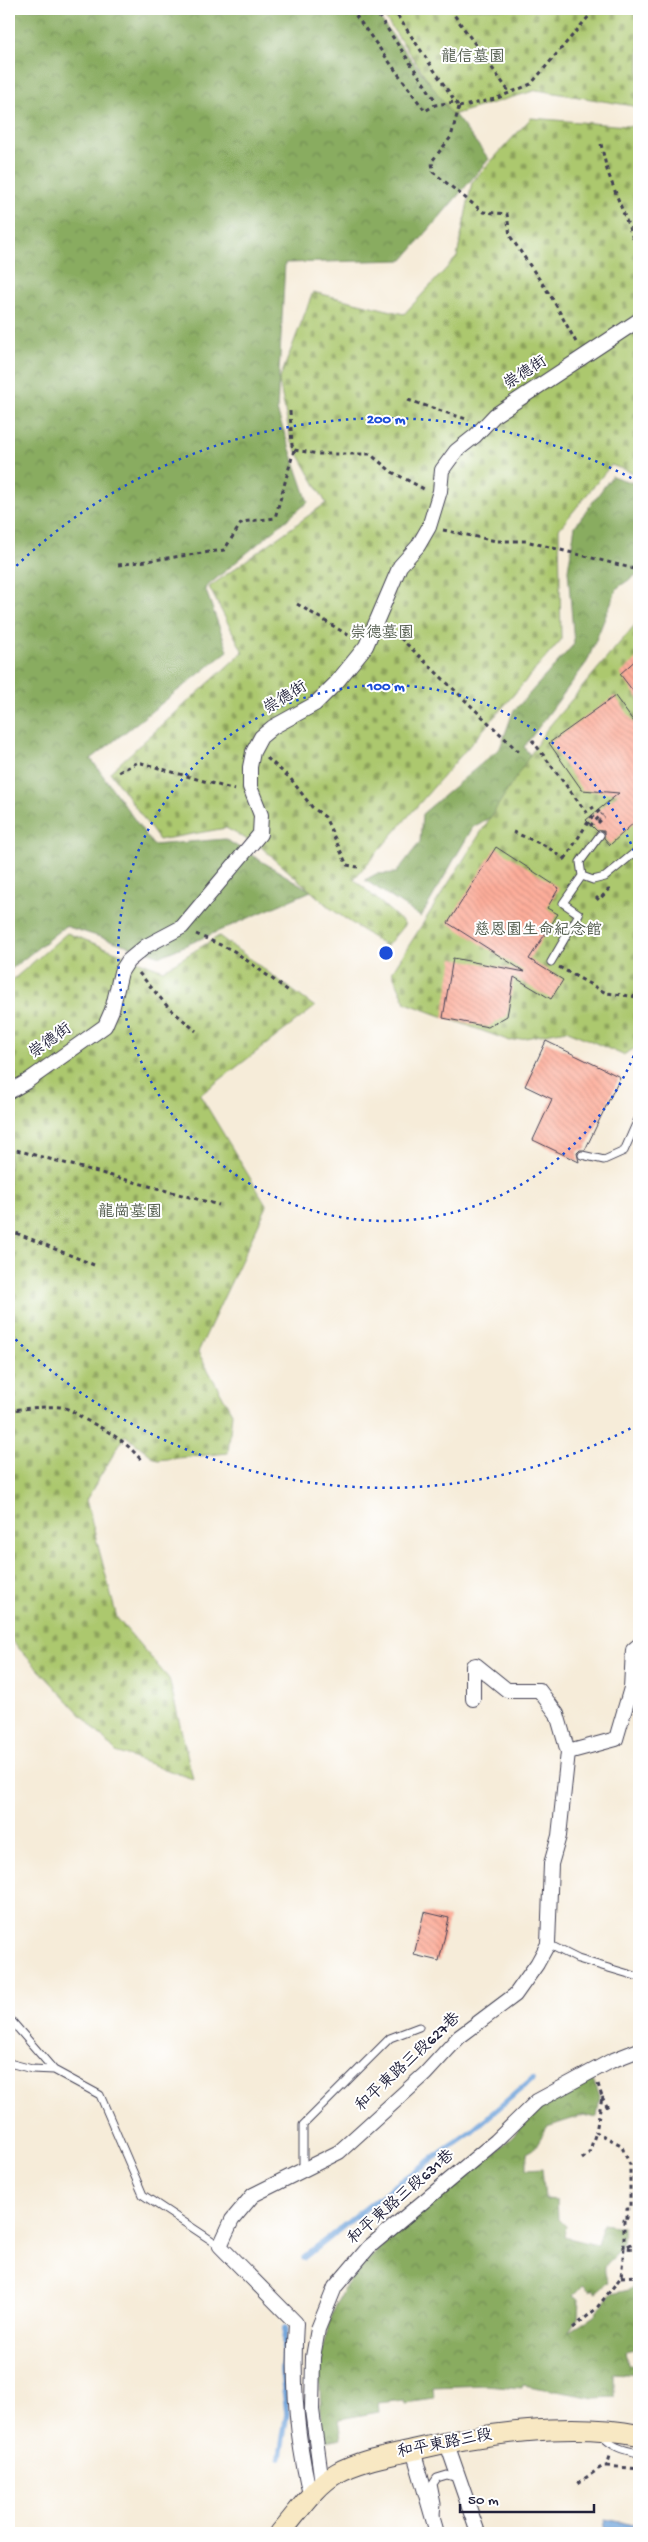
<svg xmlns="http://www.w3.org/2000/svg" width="648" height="2542" viewBox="0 0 648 2542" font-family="'Gochi Hand','LXGW WenKai TC',sans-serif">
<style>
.forest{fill:url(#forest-crowns);stroke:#56674e}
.cemetery{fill:url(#cemetery-stones);stroke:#677554}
.water{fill:url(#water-waves);stroke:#47628a}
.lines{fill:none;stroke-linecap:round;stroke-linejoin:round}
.stream{stroke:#6ca1d9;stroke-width:5.5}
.building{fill:url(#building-back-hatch)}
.lane-casing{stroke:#424053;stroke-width:9}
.street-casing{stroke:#424053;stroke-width:16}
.secondary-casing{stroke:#424053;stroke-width:22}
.path{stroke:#424053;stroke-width:3;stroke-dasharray:4 4;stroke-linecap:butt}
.lane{stroke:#fff;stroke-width:7}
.street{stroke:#fff;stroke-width:14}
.secondary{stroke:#f8e8c3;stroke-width:20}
.ring{fill:none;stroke:#1d4ed8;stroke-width:2.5;stroke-dasharray:2.5 5}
.labels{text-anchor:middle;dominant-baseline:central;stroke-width:4;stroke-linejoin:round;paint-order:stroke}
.park-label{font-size:16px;fill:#525c4d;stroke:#fff}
.street-label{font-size:16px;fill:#22223b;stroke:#fff}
.centre{fill:#1d4ed8;stroke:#fff;stroke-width:2.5}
.ring-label{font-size:15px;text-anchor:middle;font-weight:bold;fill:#1d4ed8;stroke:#fff;stroke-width:4;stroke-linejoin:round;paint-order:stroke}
</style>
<defs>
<pattern id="forest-crowns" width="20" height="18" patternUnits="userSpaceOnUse" patternTransform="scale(1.25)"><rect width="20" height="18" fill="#89ac61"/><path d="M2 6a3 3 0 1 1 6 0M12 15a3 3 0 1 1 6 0" fill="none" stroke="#708c51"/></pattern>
<pattern id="cemetery-stones" width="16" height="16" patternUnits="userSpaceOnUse" patternTransform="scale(1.25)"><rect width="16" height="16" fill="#acc86e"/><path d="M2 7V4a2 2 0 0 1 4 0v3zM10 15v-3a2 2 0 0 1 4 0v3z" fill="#8ca25c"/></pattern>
<pattern id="water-waves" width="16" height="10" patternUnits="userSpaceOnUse" patternTransform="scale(1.25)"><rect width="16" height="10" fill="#6ca1d9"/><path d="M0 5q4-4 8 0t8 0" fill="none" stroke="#5883b1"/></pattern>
<pattern id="building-back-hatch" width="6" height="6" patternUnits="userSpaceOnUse" patternTransform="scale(1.25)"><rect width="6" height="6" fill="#fdad9a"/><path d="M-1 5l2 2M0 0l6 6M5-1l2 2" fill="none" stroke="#d99586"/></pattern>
</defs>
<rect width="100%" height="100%" fill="#fff"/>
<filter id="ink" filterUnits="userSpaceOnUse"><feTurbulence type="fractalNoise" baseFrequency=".02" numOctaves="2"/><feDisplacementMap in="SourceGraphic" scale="10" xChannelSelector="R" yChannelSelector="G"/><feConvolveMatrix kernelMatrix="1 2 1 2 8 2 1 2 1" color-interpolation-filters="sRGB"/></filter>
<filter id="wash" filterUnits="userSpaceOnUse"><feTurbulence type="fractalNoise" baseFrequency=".0096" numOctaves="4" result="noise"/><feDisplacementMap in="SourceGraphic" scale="20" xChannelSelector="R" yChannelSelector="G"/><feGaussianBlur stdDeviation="1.12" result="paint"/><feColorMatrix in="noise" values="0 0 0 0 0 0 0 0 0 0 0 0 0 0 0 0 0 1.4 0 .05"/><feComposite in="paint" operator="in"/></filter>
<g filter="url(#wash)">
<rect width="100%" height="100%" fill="#f6ecd9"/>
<path class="forest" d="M9 9H372L489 159 403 260 285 263 277 411 308 502 205 588 228 651 91 759 153 845 225 839 311 891 161 956 65 926 9 971Z
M612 476 639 485V573L617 588 587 662 524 747 569 808 500 812 473 827 421 917 365 880 376 874 396 873 420 842 422 814 500 748 513 712 574 644 568 570 575 526Z
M593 2080 600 2096 597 2118 584 2115 547 2127 534 2149 527 2153V2169L542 2168 545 2199 557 2200 558 2218 566 2226 564 2237 597 2245 603 2224 623 2227C624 2237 624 2247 617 2254 606 2265 601 2265 608 2282L596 2292 592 2289 590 2291 583 2285 574 2295 579 2299 578 2318 568 2332 594 2315 611 2294 629 2290 639 2282V2332L635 2334 639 2348 625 2351 628 2365 639 2366V2375L614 2373V2397L595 2398 523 2385 522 2388 486 2385 433 2387 434 2399 406 2403 405 2400 378 2403 379 2412 339 2419 342 2438 322 2442 319 2360 332 2315 343 2289 365 2263 397 2232 453 2184 495 2154 540 2107Z"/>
<path class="cemetery" d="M379 9H639V107L537 90 452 115Z
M531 118 639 127V475L611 465 559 529 561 640 354 879 405 924 386 947 330 908 261 847 226 828 159 840 110 772 243 652 209 587 326 503 291 441 279 381 313 292 404 314 457 257 472 182Z
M639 620V1046L623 1055 566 1030 510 1041 406 1003 392 972 546 730Z
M67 933 163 970 219 936 315 1007 200 1095 267 1206 198 1352 232 1413 228 1453 157 1460 125 1435 86 1500 117 1618 169 1679 193 1779 116 1752 9 1638V983Z"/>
<path class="water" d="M606 2519 639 2526V2533H603Z"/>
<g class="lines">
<path class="stream" d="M303 2258 389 2190 473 2130 532 2079
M280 2457 287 2413 282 2372 285 2327"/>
</g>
<g id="blocks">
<path class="building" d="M639 657V699L620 674Z
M615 696 639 729V818L610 845 604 838V831H597L586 820 619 793 582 790 549 743Z
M496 847 559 888 547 908 558 914 529 959 563 980 551 999 514 977 507 1016 488 1027 443 1018 453 958 525 972 448 923Z
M546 1041 620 1077 585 1150H580L577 1153 579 1162 533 1140 552 1099 525 1086Z
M424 1912 449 1918 439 1961 414 1955Z"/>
</g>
</g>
<g filter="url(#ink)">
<use href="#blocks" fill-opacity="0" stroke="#424053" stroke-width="1"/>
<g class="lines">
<defs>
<path id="lane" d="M600 835 580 862 582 876 593 880 605 877 639 849
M551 962 579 914 563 903 582 876
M582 1155 604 1160 624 1151 639 1117
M548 1944 578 1959 639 1977
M9 2018 54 2070 100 2095 143 2195 220 2246
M9 2063 32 2069 54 2070
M303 2169V2125L390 2038 419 2027
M600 2434C612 2447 622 2450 639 2453
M436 2516 437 2504 433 2484 437 2478 447 2475 457 2478"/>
<path id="street" d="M9 1092 26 1082 105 1026 112 1010 121 972 128 961 146 946 182 927 260 834 261 815 250 787V767L253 752 261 737 273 727 315 704 336 683 366 646 400 566 418 546 429 527 440 491 442 470 456 451 475 436 495 415 639 320
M568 1752 616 1739 631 1688 633 1650 639 1645
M446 2441 478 2533
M413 2450 437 2533
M322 2483 312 2410 313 2357 318 2329 335 2287 369 2247 496 2141 537 2101 611 2061 639 2050
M311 2498C296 2439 292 2384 296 2323L220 2246 232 2220 253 2195 339 2152 425 2074 459 2037 515 1995 537 1964 548 1944 551 1864 559 1836 568 1752 557 1714 539 1690H507L476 1665 473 1666V1699"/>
<path id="secondary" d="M280 2533C298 2513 314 2486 337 2473 360 2460 388 2456 413 2450 481 2434 570 2421 639 2435"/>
</defs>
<use href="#lane" class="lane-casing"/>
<use href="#street" class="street-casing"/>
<use href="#secondary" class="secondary-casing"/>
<path class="path" d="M351 9 425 111 435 105 455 102
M374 9 435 100
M393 9 459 107
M450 9 510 93
M459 107 451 137 432 161 433 172 483 212 507 214 510 236 552 298 577 344
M459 107 495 99 531 84 595 9
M601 144 607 170 639 254
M408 400 469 420
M290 411 292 445 294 450 319 454H370L392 472 424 489
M443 530 496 541H526L631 568 639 572
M118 565 224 550 242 522 275 518 294 450
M297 604 353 638
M389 627 520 753
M532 740 586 812 594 807
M267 758 290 778 312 807 325 817 347 865 358 867
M119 772 138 762 235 790
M598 823 604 817
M590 826 602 814
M513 832 544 845 569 862
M565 859 590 819 600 810
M596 897 599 900 608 890H612
M196 934 234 951 290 992
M559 967 606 993 639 997
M139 973 168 1007 196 1031
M9 1148 219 1205
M9 1230 94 1265
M9 1410C25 1409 43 1406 60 1407 71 1408 78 1416 88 1421 108 1431 126 1441 141 1460
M598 2084 602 2097 596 2132 621 2145 630 2165V2209H627V2220H624V2248L639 2249
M602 2097 609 2110
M582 2159 589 2153 596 2132
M621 2277 639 2276
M573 2328 596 2309 621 2277 624 2248 639 2240
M607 2466 639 2469
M578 2483 603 2466H607L610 2456"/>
<use href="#lane" class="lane"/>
<use href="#street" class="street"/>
<use href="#secondary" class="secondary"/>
</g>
</g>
<g class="ring">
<path d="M639 1042A268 268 0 1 1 639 864"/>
<path d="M637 1425A535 535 0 0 1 11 1335M11 571A535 535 0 0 1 637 481"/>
</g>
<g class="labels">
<g class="park-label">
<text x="473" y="58">龍信墓園</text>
<text x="382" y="634">崇德墓園</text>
<text x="538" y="931">慈恩園生命紀念館</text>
<text x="130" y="1213">龍崗墓園</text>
</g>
<g class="street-label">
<text transform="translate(526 374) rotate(-33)">崇德街</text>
<text transform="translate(286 699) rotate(-32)">崇德街</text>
<text transform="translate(51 1042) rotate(-36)">崇德街</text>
<text transform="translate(409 2063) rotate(-43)">和平東路三段627巷</text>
<text transform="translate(402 2198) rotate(-41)">和平東路三段631巷</text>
<text transform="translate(445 2445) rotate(-11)">和平東路三段</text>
</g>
</g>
<circle cx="386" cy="953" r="8" class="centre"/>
<g class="ring-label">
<text x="386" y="423">200 m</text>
<text x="386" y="690">100 m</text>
</g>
<rect width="648" height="2542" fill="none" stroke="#fff" stroke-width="30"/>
<path d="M460 2504v8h134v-8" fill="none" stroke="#22223b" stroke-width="2.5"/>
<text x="468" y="2504" font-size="15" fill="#22223b" stroke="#ffffff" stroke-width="4" paint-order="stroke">50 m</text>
</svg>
